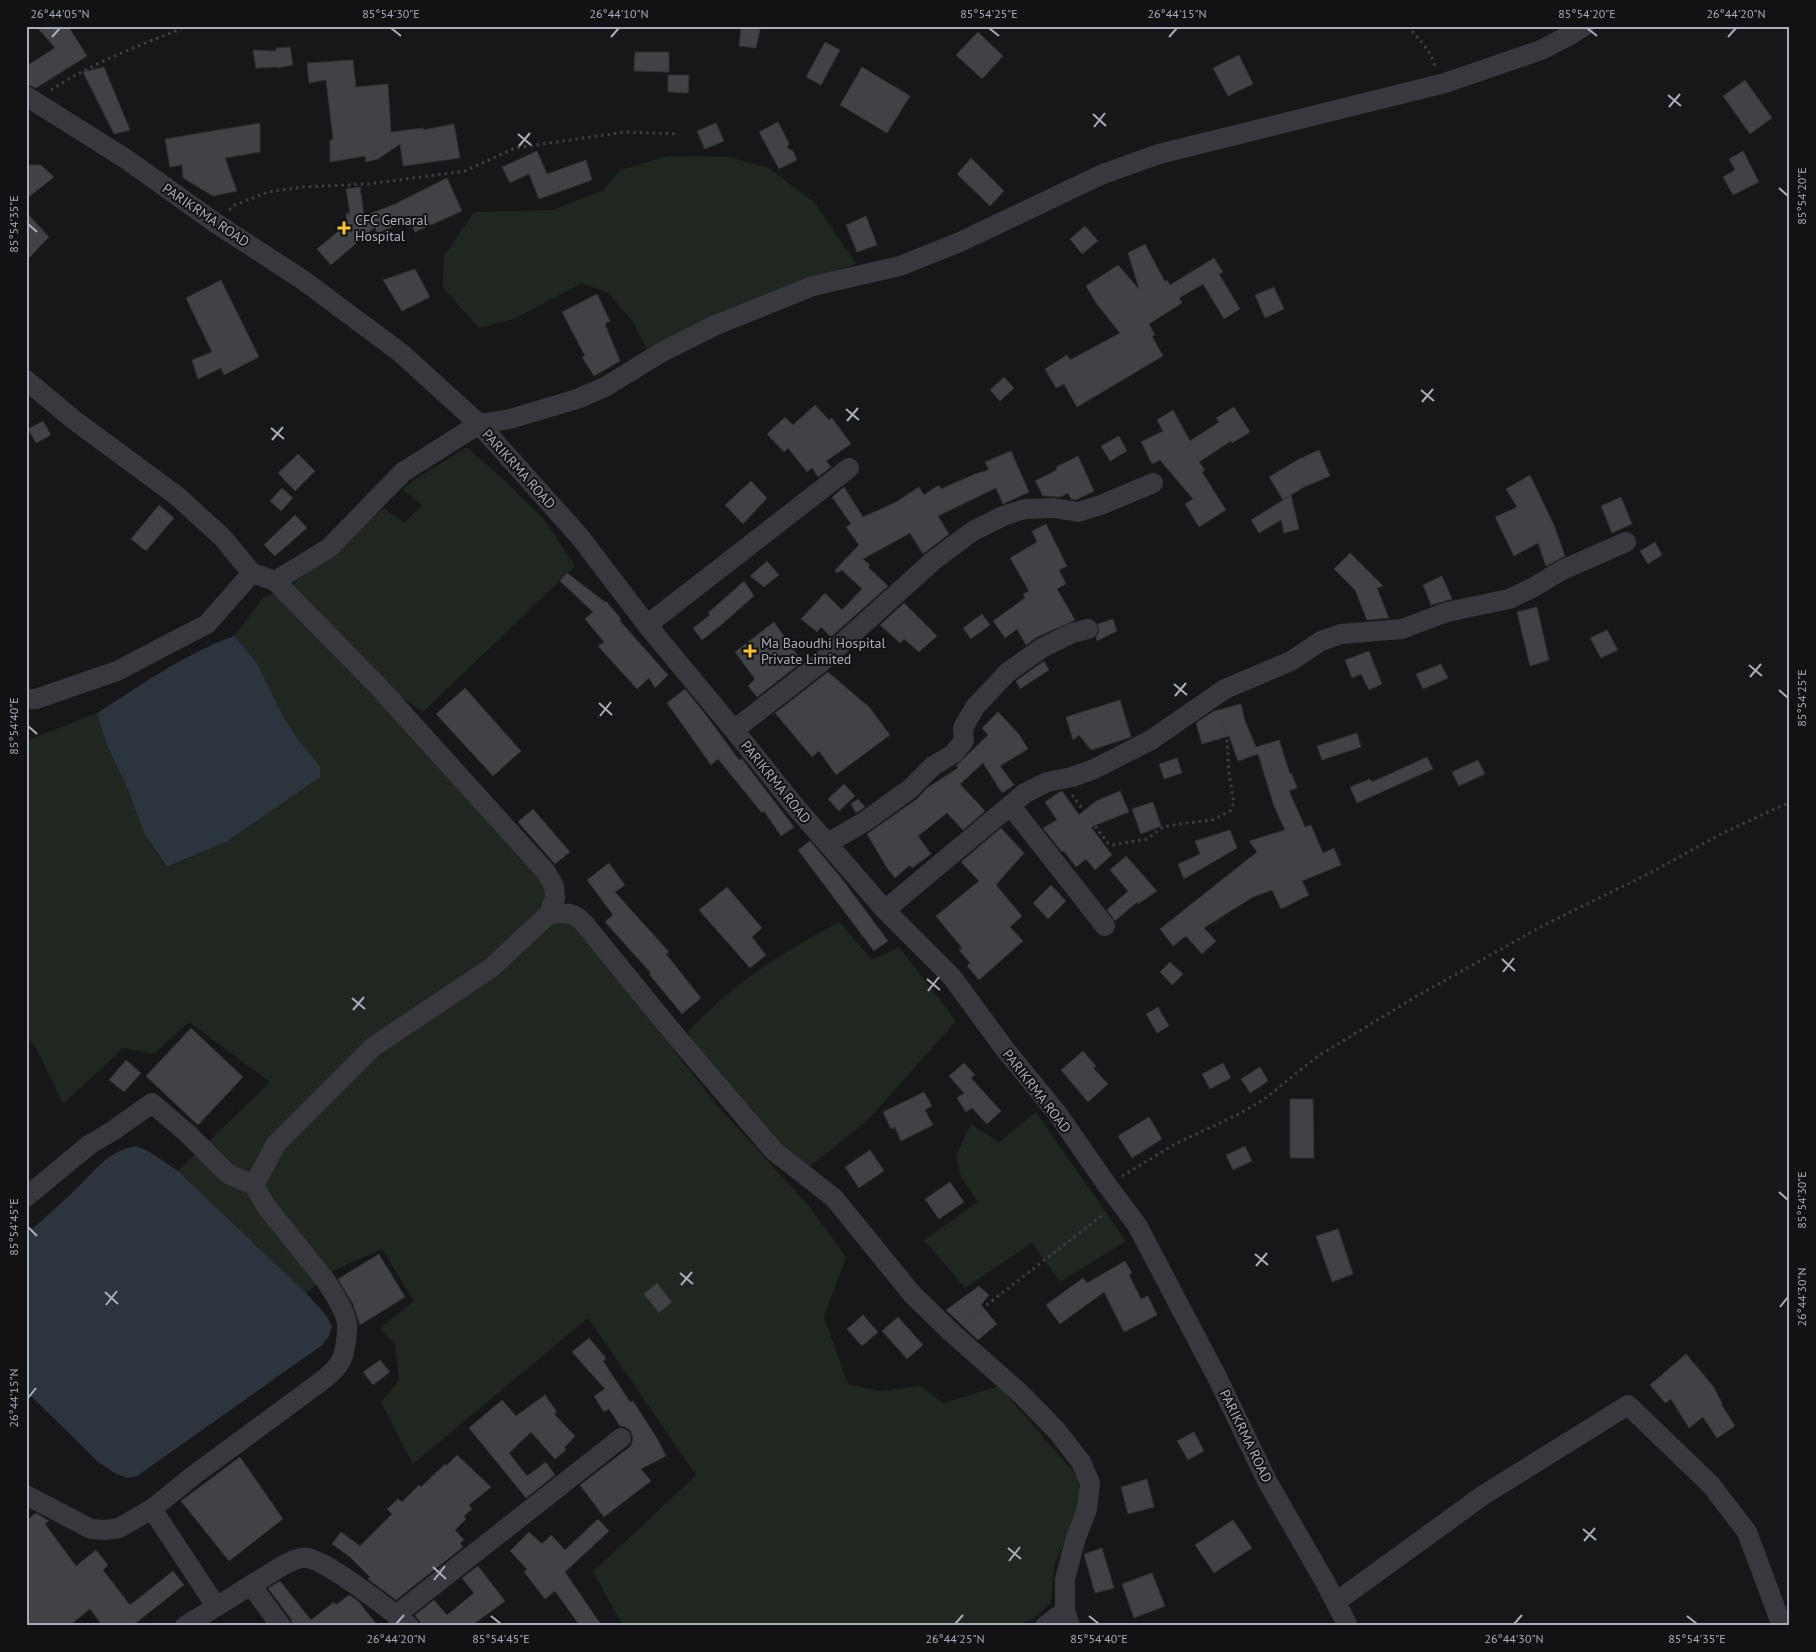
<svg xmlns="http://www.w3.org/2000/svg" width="1816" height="1652" viewBox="0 0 1816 1652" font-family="'PT Sans',sans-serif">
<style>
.green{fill:#1f2720}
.water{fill:#2c353d}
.building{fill:#414246;stroke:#313135}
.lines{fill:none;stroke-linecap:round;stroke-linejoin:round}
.path{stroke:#3e3f45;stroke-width:3;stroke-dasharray:2.5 4;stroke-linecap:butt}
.minor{stroke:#38383e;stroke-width:20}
.ticks{fill:none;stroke:#a9adb9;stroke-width:2}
.poi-dot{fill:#f6c132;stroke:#121214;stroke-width:2}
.labels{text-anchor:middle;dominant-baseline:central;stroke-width:4;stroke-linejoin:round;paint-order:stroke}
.street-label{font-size:14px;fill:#a9adb9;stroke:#121214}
.poi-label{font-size:14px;fill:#a9adb9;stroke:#121214;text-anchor:start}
.neatline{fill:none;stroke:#a9adb9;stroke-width:2}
.ticks-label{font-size:12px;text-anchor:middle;fill:#a9adb9}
</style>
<rect width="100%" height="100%" fill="#171719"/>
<path class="green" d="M668 156 729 157 769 168 815 203 856 264 803 281 648 354 634 323 608 293 582 283 514 319 479 328 443 288 444 256 474 212 553 210 603 190 620 170Z
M467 447 500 476 543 518 575 566 423 712 394 692 290 586 321 563 384 508 404 523 422 505 402 489 417 478Z
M283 591 531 869 717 1105 808 1205 846 1257 824 1317 848 1384 881 1391 921 1386 943 1403 999 1386 1077 1476 1081 1505 1055 1563 1051 1603 1033 1619 1017 1626H623L593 1572 696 1475 588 1318 413 1464 381 1402 399 1380 395 1344 380 1328 414 1301 382 1249 331 1272 306 1293 178 1171 270 1082 189 1022 154 1054 123 1048 63 1104 37 1050 26 1036V741L97 713 107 745 128 790 144 833 166 867 181 862 226 842 295 794 320 766 300 742 283 716 257 663 234 636 264 597Z
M839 922 872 960 899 947 956 1021 869 1119 808 1168 747 1121 715 1082 688 1032C730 985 784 951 839 922Z
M1036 1112 1126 1241 1060 1282 1032 1243 965 1288 924 1240 978 1202 961 1177 956 1155 971 1124 999 1142Z"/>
<path class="water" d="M234 636 257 663 283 716 300 742 320 766V777L226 842 167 867 144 833 128 790 107 745 97 713C142 685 184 654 234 636Z
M136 1146 148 1151 178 1171 306 1293 326 1315 332 1326 329 1336 321 1346 137 1476 128 1478 116 1474 97 1461 26 1391V1234C43 1220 59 1205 75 1190 95 1171 106 1152 136 1146Z"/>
<path class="building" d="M36 26H68L87 56 36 88 26 84V66L55 48Z
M741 28 760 29 756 48 739 46Z
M978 32 1003 56 982 79 956 55Z
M825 42 840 50 821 85 806 77Z
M290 47 293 65 277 68V67L256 68 253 50 276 51V48Z
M635 52H669V72L634 71Z
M1239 55 1253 84 1228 96 1213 68Z
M353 60 356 87 388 84 391 132 424 128 423 130 454 124 460 158 403 166 400 144 378 159 366 162 365 156 330 162V140L333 139 326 80 309 83 307 63Z
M104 67 130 130 114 134 83 72Z
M862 67 910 96 887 133 840 105Z
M668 75H689L688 93 668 92Z
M1745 80 1772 118 1750 134 1723 96Z
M778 122 789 143 787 148 793 151 797 160 779 169 759 132Z
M260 123V152L225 158 237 191 213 196 183 178 182 165 170 167 165 139Z
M716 123 724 141 705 149 697 131Z
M537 151 547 174 586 160 592 180 539 199 529 174 510 183 502 167Z
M1743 151 1759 182 1733 195 1723 177 1735 170 1729 159Z
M971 158 1004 191 990 206 957 174Z
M26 165H41L54 177 26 199Z
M447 178 462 211 415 232 409 221 377 233 375 227 331 265 317 249 347 224 346 213H350L346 189 360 187 364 216 395 204Z
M26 212 49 237 26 261Z
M866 216 877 245 857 252 846 225Z
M1085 226 1098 241 1082 254 1070 239Z
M1145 244 1165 282 1167 280 1170 285 1214 258 1223 272 1219 274 1240 309 1224 319 1203 284 1179 298 1182 303 1149 324 1155 335 1152 336 1163 356 1077 407 1064 384 1056 388 1045 369 1067 355 1070 360 1120 333 1096 303 1086 286 1118 265 1139 289 1128 253Z
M415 269 430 297 402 311 383 280Z
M221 280 259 357 224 375 221 368 198 379 192 360 212 352 186 298Z
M1274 287 1284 309 1265 318 1255 295Z
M597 294 610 321 605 324 620 361 594 376 582 357 585 356 562 312Z
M1004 377 1014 388 1000 401 990 390Z
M815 405 829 420 832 418 851 444 826 461 831 467 818 477 812 468 807 472 788 448 784 452 767 434 785 417 793 425Z
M1234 407 1250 432 1232 443 1231 441 1199 462 1205 470 1202 472 1226 510 1199 527 1185 504 1193 499 1160 460 1152 464 1141 442 1163 431 1157 420 1173 410 1190 441 1219 422 1216 418Z
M43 421 51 435 36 443 28 429Z
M1119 436 1127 451 1110 461 1101 446Z
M1319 450 1330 476 1304 487 1283 500 1269 477 1299 459Z
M1011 451 1029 492 1003 504 996 488 938 516 949 534 923 554 910 533 863 559 870 565 868 567 888 586 831 637 821 627 817 632 801 619 825 593 842 610 862 589 842 570 837 573 835 570 859 545 846 527 851 524 832 497 844 487 863 517 896 502 919 487 924 495 939 485 941 489 975 474 989 470 985 462Z
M298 454 315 471 295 491 278 473Z
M1078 456 1094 491 1076 500 1071 499 1068 493 1060 497 1043 496 1035 481 1057 470 1056 467Z
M1530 475 1554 525 1565 556 1546 566 1538 543 1514 556 1495 517 1517 507 1506 489Z
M751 481 767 498 743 524 725 505Z
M282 488 293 498 281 511 270 501Z
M1291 495 1299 529 1284 533 1281 520 1259 533 1251 520Z
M1621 497 1632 524 1612 533 1601 506Z
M159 505 174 518 146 551 131 539Z
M295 515 307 528 275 556 264 545Z
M1046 524 1067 566 1059 570 1066 584 1057 589 1075 620 1037 637 1026 645 1017 629 1005 638 993 621 1025 598 1023 594 1029 591 1010 558 1037 542 1032 531Z
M1655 542 1662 555 1648 564 1640 551Z
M1350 553 1383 586 1377 588 1389 618 1367 620 1355 590 1334 569Z
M767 561 779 575 764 587 750 576Z
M567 573 605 602 606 601 621 619 619 620 668 675 655 688 649 678 637 689 598 646 604 642 585 619 593 612 560 581Z
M1442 576 1452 599 1431 605 1423 585Z
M744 581 754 596 721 625 702 640 693 628 710 615 708 613Z
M904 603 937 636 919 652 904 639 900 643 880 625Z
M1537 607 1549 660 1530 666 1517 612Z
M982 614 990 625 971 639 963 628Z
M1113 619 1117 631 1097 641 1096 637 1099 632 1098 624Z
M774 622 802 662 757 697 748 686 755 679 735 652Z
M1607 630 1618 650 1601 658 1590 638Z
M1369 651 1382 684 1369 690 1361 674 1352 678 1345 660Z
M1044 661 1049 670 1020 689 1016 681Z
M1441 664 1448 678 1423 689 1416 674Z
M828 672 869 707 890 735 836 775 819 751 812 757 775 713Z
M465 688 521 751 493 776 436 714Z
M685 689 709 719 739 760 742 759 794 827 781 836 764 811 762 813 718 759 711 765 667 703Z
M1120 700 1131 737 1091 750 1079 735 1073 740 1066 717Z
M1241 704 1245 721 1256 747 1279 740 1290 774H1292L1297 788 1289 791 1305 827 1311 825 1323 853 1334 848 1341 865 1302 881 1309 895 1281 909 1272 890 1253 897 1204 928 1216 941 1202 954 1186 936 1173 946 1160 929 1257 852 1249 841 1285 830 1274 806 1258 754 1238 761 1229 736 1202 744 1196 723 1214 711Z
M998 712 1018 733 1028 749 1000 766 1014 785 1002 793 983 763 960 784 985 811 963 830 947 813 918 836 931 854 912 868 910 865 895 878 887 868 867 834 917 799 927 788 958 768 956 766 988 735 982 728Z
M1357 733 1361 747 1322 760 1317 746Z
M1427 757 1433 769 1357 803 1350 787 1370 779 1372 782Z
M1177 758 1182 773 1164 779 1159 764Z
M1478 760 1485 774 1459 786 1452 772Z
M844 784 855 796 839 811 828 799Z
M1061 791H1062L1079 815 1096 801 1120 791 1129 812 1091 827 1112 855 1095 870 1086 859 1076 867 1064 851 1062 852 1043 828 1057 820 1045 802Z
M858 799 865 807 856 813 851 804Z
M1153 802 1161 826 1141 834 1132 809Z
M533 809 570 852 555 864 518 822Z
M1001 828 1024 853 996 885 1022 916 1010 927 1023 941 979 980 967 966 970 963 959 950 962 948 936 916 979 881 961 862Z
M1230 830 1237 848 1184 879 1178 864 1200 854 1195 841Z
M810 841 842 879 888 941 874 951 798 850Z
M1126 856 1157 891 1138 904 1137 902 1115 921 1107 910 1128 891 1110 870Z
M609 863 625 885 615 892 669 952 666 954 701 998 682 1014 649 974 651 973 605 922 613 915 587 880Z
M1051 885 1066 901 1048 919 1033 903Z
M727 887 762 928 752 937 766 955 750 968 699 910Z
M1170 962 1183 974 1172 985 1160 972Z
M1158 1007 1169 1026 1157 1033 1146 1014Z
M191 1028 243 1077 198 1125 146 1076Z
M1083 1051 1096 1066 1093 1068 1108 1084 1088 1102 1061 1070Z
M126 1060 141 1073 124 1092 109 1080Z
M964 1063 975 1075 971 1078 1001 1111 987 1124 972 1108 966 1112 957 1098 964 1093 949 1076Z
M1223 1063 1231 1078 1210 1089 1202 1074Z
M1260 1067 1268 1081 1250 1093 1241 1079Z
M924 1092 932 1106 925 1110 933 1125 901 1141 895 1127 891 1129 883 1112Z
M1290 1099H1313L1314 1158H1290Z
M1149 1117 1162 1139 1132 1158 1118 1136Z
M1245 1146 1252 1161 1233 1170 1226 1155Z
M870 1150 884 1171 859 1188 845 1167Z
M950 1182 964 1202 939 1219 925 1199Z
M1338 1229 1353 1274 1332 1282 1316 1236Z
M379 1254 405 1297 360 1325 353 1304 338 1279Z
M1125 1261 1132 1273 1129 1275 1141 1299 1148 1296 1157 1315 1124 1332 1104 1292 1060 1324 1046 1305 1083 1278 1087 1283Z
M657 1283 672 1302 659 1313 644 1294Z
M979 1286 989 1295 981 1305 997 1324 978 1340 946 1310Z
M863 1315 878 1332 862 1346 847 1329Z
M898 1317 923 1345 907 1359 882 1331Z
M589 1338 606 1358 603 1361 630 1402 633 1401 658 1440 666 1456 641 1469 651 1481 604 1517 580 1485 631 1446 633 1437 630 1430 625 1427 620 1426 609 1409 604 1412 594 1396 605 1389 572 1352Z
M1686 1354 1713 1386 1722 1403 1721 1404 1735 1426 1717 1438 1703 1417 1689 1428 1671 1399 1665 1403 1650 1385Z
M380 1360 390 1372 373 1385 363 1372Z
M545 1395 557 1412 554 1414 575 1436 564 1448 566 1450 555 1459 531 1432 509 1453 527 1476 546 1462 555 1475 526 1498 469 1428 502 1400 516 1416Z
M1194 1432 1204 1451 1188 1460 1177 1441Z
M457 1455 491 1487 469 1505 472 1509 464 1516 466 1519 455 1530 464 1540 460 1543 463 1547 396 1600 368 1579 370 1577 350 1557 332 1544 341 1532 360 1546 392 1514 387 1509 398 1499 402 1502 419 1485 421 1487 445 1464 446 1466Z
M240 1457 283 1519 229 1561 181 1501Z
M1147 1479 1154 1507 1128 1514 1121 1487Z
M36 1513 49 1521 45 1524 76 1566 96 1550 108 1565 103 1570 130 1605 173 1571 184 1585 132 1626H103L90 1609 69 1626H26V1521Z
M598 1519 609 1531 565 1572 602 1626H580L555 1591 545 1599 524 1572 527 1569 510 1551 529 1532 542 1544 551 1535 565 1550Z
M1233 1520 1252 1548 1214 1573 1195 1545Z
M1102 1548 1114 1588 1095 1593 1084 1554Z
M478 1566 505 1601 471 1626H423L415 1615 434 1600 447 1615 474 1593 462 1578Z
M1152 1573 1165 1606 1134 1618 1122 1584Z
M280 1581 311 1620 334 1602 336 1605 349 1595 358 1601 378 1626H293L291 1619 268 1588Z"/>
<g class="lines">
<path class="path" d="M1408 26C1418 39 1431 50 1435 66
M51 90C91 64 137 46 181 29
M229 210 235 205 268 192 302 187 368 184 465 171 515 148 625 132 679 134
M1072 795 1107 842 1112 845 1147 839 1163 827 1179 824 1212 820 1230 811 1234 803 1229 773 1227 738 1220 715
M1122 1176 1175 1144 1239 1114 1263 1100 1318 1056 1417 996 1494 953 1544 925 1650 873 1721 834 1790 802
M966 1321 1105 1213"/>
<path class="minor" d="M26 96 126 159 217 224 303 280 401 353 479 424 580 537 647 625 734 730 794 805 885 910 952 977 1004 1048 1057 1113 1107 1185 1137 1225 1218 1379 1267 1481 1325 1582 1348 1626
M26 380 74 420 177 496 222 537 252 573
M647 625 849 468
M26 699H36L117 671 207 624 252 573 275 581 329 548 403 472 479 424 510 419 577 399 605 387 662 352 716 325 813 286 900 266 960 242 1103 174 1159 154 1445 83 1541 50 1570 35 1584 26
M734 730 819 664 934 560 973 531 1003 516 1025 509 1054 508 1078 512 1101 505 1153 483
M1010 805 1105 926
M828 843 864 822 910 789 933 766 953 754 964 741 963 728 975 707 1008 672 1042 648 1072 633 1088 629
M885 910 1025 793 1047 782 1072 777 1094 769 1151 740 1225 689 1291 661 1321 641 1341 634 1402 629 1447 612 1509 599 1534 587 1562 570 1626 542
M549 914C565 913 571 911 583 922L675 1035 774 1151 834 1198 912 1294 951 1332 1020 1393 1057 1431 1081 1462 1090 1483 1087 1509 1075 1541 1065 1579V1611L1070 1626
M26 1197 89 1145 114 1130 152 1103 187 1133 228 1174 254 1185
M26 1495 91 1529 105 1530 119 1528 152 1509
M251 1585 281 1626
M1336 1602 1482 1496 1628 1405 1711 1485 1747 1532 1782 1626
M216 1606 152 1509 194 1475 319 1383C327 1377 336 1370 341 1361 345 1353 349 1327 346 1319 343 1306 333 1293 326 1281L266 1206 254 1185 276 1144 373 1047 491 968 549 914 555 898 554 886 546 872 378 686 275 581
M396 1615 621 1438
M185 1626 282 1566C290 1562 297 1557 307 1558 326 1560 392 1611 409 1626
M1045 1626 1065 1611"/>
</g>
<path class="ticks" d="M391 28 401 36M989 28 999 36M1587 28 1597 36M52 37 60 28M611 37 619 28M1169 37 1177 28M1728 37 1736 28M1668 95 1681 106M1669 107 1680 94M1093 114 1106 126M1094 127 1105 113M518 134 531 145M519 146 530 133M1779 188 1788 196M28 224 37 232M1421 390 1434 401M1422 402 1433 389M846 409 859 420M847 421 858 408M271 428 284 439M272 440 283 427M1749 665 1762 676M1750 677 1761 664M1174 684 1187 695M1779 690 1788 698M1175 696 1186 683M599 703 612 715M600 716 611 702M28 726 37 734M1502 959 1515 971M1503 972 1514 958M927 979 940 990M928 991 939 977M352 998 365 1009M353 1010 364 997M1779 1192 1788 1200M28 1227 37 1236M1255 1254 1268 1265M1256 1266 1267 1253M680 1273 693 1284M681 1285 692 1272M105 1292 118 1304M106 1305 117 1291M1780 1307 1788 1297M28 1398 36 1388M1583 1529 1596 1540M1584 1541 1595 1528M1008 1548 1021 1559M1009 1561 1020 1547M433 1567 446 1579M434 1580 445 1566M491 1616 501 1624M1089 1616 1099 1624M1687 1616 1697 1624M396 1624 404 1615M955 1624 963 1615M1514 1624 1522 1615"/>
<g class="poi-dot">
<path d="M341.5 220.5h5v5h5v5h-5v5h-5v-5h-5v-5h5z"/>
<path d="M747.5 643.5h5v5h5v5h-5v5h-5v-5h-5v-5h5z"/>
</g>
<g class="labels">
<g class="street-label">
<text transform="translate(206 215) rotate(34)">PARIKRMA ROAD</text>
<text transform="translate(519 469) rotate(48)">PARIKRMA ROAD</text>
<text transform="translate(776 782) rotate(51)">PARIKRMA ROAD</text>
<text transform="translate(1037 1091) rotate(52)">PARIKRMA ROAD</text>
<text transform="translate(1246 1436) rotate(64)">PARIKRMA ROAD</text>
</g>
<g class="poi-label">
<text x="355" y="220">CFC Genaral<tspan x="355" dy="16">Hospital</tspan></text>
<text x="761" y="643">Ma Baoudhi Hospital<tspan x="761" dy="16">Private Limited</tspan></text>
</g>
</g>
<rect width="1816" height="1652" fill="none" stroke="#121214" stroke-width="55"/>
<rect x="28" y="28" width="1760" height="1596" class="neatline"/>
<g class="ticks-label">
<text x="60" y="18">26°44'05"N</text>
<text x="391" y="18">85°54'30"E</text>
<text x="619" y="18">26°44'10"N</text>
<text x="989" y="18">85°54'25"E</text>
<text x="1177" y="18">26°44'15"N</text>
<text x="1587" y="18">85°54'20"E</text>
<text x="1736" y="18">26°44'20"N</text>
<text transform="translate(1802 196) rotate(-90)" y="4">85°54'20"E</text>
<text transform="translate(14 224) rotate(-90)" y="4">85°54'35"E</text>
<text transform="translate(1802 698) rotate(-90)" y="4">85°54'25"E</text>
<text transform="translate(14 726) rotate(-90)" y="4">85°54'40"E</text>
<text transform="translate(1802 1200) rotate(-90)" y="4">85°54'30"E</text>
<text transform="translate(14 1227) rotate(-90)" y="4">85°54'45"E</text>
<text transform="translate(1802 1297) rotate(-90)" y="4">26°44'30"N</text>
<text transform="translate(14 1398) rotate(-90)" y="4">26°44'15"N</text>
<text x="396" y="1643">26°44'20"N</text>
<text x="501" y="1643">85°54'45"E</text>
<text x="955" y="1643">26°44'25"N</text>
<text x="1099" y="1643">85°54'40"E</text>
<text x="1514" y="1643">26°44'30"N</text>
<text x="1697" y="1643">85°54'35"E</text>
</g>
</svg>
